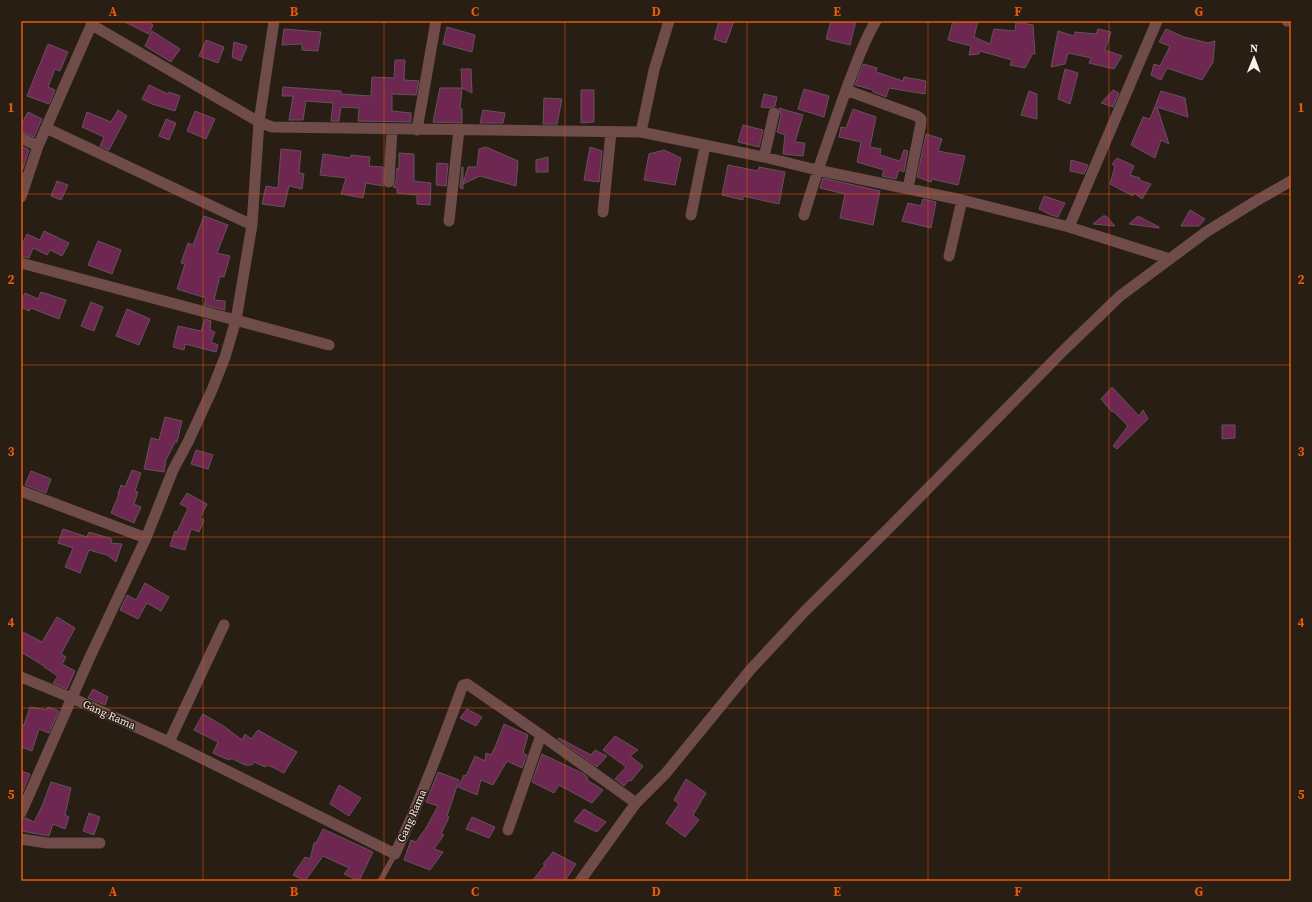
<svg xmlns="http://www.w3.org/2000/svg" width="1312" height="902" viewBox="0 0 1312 902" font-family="'Source Serif 4',serif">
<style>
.building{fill:#6d2751;stroke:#64535b}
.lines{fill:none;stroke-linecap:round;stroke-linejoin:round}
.lane{stroke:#6f4b49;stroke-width:5.5}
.street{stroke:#6f4b49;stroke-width:11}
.grid{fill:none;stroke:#e8590c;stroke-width:1;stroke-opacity:0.55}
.labels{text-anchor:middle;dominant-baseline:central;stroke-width:3;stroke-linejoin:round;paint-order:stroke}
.street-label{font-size:11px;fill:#f8f1ea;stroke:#291e14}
.neatline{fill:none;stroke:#e8590c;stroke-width:1.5}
.grid-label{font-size:13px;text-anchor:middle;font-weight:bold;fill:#e8590c}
</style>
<rect width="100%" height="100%" fill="#291e14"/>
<path class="building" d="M123 21H146L153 25 149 34Z
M719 21H734L726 43 714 39Z
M831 21H856L850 45 826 39Z
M953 21H978L974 37 990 44 994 29 1015 31 1016 22 1033 25 1035 54 1033 53 1025 68 1010 65 1012 60 980 51 979 54 969 55 971 46 948 40Z
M447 27 475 35 472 52 443 44Z
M284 29 321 32 318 51 302 50V44L282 45Z
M1098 29 1111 32 1105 50 1122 56 1114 69 1089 63 1091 58 1068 53 1065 64 1051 67 1058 31 1074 36 1075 32 1096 34Z
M1166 29 1184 37 1208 43 1215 41 1213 62 1202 80 1167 68 1161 80 1151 75 1154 64 1160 66 1170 46 1159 42Z
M152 31 180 49 171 62 145 46Z
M206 40 224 47 218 63 199 56Z
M234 42 247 46 241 61 232 57Z
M48 44 68 52 60 71 55 69 48 87 55 90 49 104 27 96Z
M395 60H405L404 80 419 81 416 95 392 94V111L411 113V122L358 121 359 108 341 107 339 121H331L333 103 306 101 303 120H289L293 96H282L283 87 341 91V94L371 96 372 77 394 78Z
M863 64 877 68 876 72 903 81 904 77 926 81 925 94 889 88 886 97 873 92V90L855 85Z
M461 69H471L472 93 462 88Z
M1065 69 1078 73 1070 104 1058 99Z
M149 85 168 94 169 92 180 96 175 111 152 104 142 99Z
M440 88H462L460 109H462V123L433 122Z
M804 89 829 96 824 117 798 109Z
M581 90H594V122L581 123Z
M1113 90 1119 93 1113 107 1101 103Z
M1029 91 1037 94V119L1021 115Z
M1161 91 1185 98 1188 117 1157 107 1169 144 1161 140 1155 158 1131 145 1143 117 1150 119Z
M764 94 777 97 775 106 769 108 761 107Z
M544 98 562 99 557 124H543Z
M779 108 803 115 795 142 805 143 803 156 783 154 785 135 777 132 781 115Z
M853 109 876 117 870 147 881 149 880 155 900 161 904 150 908 151 904 172 899 170 896 179 882 176 884 170 857 162 861 142 839 137 841 127 846 128Z
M118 110 127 116 109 150 100 146 104 137 82 127 87 112 111 122Z
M483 110 505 113 503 123H480Z
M195 111 215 119 206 139 187 131Z
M28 112 42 119 34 137 21 131V125Z
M166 119 176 123 169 140 159 136Z
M743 125 763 130 759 147 738 142Z
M926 134 942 139 938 151 965 156 958 185 932 179 931 182 917 177Z
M21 146 29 150 23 169H21Z
M486 147 518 161 516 186 480 176 463 184 468 167H477L479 149Z
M590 147 602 151 599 182 584 180Z
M281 149 301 151 299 173 304 174 302 189 289 186 284 207 262 204 266 186 278 188Z
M664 150 681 158 675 185 644 180 649 154Z
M399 153 414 154V181L431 183 430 205 417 204V195L397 193V188L393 187 396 182 397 168 399 169Z
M323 154 350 158 351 155 370 157 369 166 383 167V186L366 183 363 198 341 194 346 178 320 175Z
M548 157V172H536V160Z
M1117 158 1134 166 1130 175 1140 178 1139 180 1151 184 1142 199 1134 193 1133 196 1110 184 1115 166 1112 164Z
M1071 160 1088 165 1084 174 1070 171Z
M437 163 448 164 446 186 436 185Z
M728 165 758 171 759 167 785 172 779 204 743 196V200L722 195Z
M462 167H463V189L460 188Z
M823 178 880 191 873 225 840 218 845 194 820 188Z
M57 181 68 185 61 200 51 196Z
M1044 196 1065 203 1058 217 1051 215 1039 209Z
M923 199 936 202 931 228 902 221 908 203 921 206Z
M1190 210 1205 219 1199 226H1181Z
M204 216 228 225 217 253 230 256 224 277 220 276 214 300 225 301V310L204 305 206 298 177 289 185 264 181 263 188 243 193 245Z
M1103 216H1106L1115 226 1093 224Z
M1138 216 1159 227V228L1129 224Z
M44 231 69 243 62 256 50 250 47 255 33 248 29 258 21 256V247L27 234 40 240Z
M98 241 121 250 112 274 88 265Z
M41 292 66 300 59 319 31 308 29 311 21 307V301L25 293 38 299Z
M91 302 103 307 94 331 81 326Z
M127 309 150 319 139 345 116 336Z
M205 319 211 321 210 330 215 332 211 342 218 345 216 352 185 344 184 350 173 347 178 326 201 331Z
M1112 387 1139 416 1143 410 1148 419 1117 449 1113 446 1128 426 1113 411 1112 412 1101 399Z
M165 417 182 421 177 442H175L166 460 164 472 144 469 151 438 159 440Z
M1222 425H1235V438L1222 439Z
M196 450 213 455 208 469 191 464Z
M132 470 141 473 135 491 138 492 134 504 141 507 134 523 111 513 119 494H118L121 485 125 487Z
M31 471 51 479 46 493 25 485Z
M187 493 207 504 200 518 204 520 199 532 191 529 185 550 170 546 175 531 177 532 188 508 180 504Z
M63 529 87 537 89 532 112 539 111 543 122 544 116 562 107 555 89 550 80 573 65 567 73 548 58 543Z
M145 583 169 597 161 611 147 603 138 619 120 610 127 595 136 600Z
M57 617 75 628 61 654 66 657 62 664 75 671 67 689 53 683 58 676 44 667V666L21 652V631L42 642Z
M93 689 108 697 105 705 88 698Z
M30 707 47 710 48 707 59 711 49 733 39 729 32 751 21 747V724L24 725Z
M467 709 482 717 476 726 460 718Z
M203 714 225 727 242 740 245 734 251 739 258 730 297 752 284 773 268 765 265 767 254 762 252 765H245L231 758 230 760 224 758 213 753 218 742 194 730Z
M504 724 528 735 523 753 527 755 522 768 507 761 493 785 481 780 477 795 458 787 464 775 466 776 475 756 485 761 486 753 491 755 496 745Z
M615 736 638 750 630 756 643 766 631 781 629 780 624 786 615 779 626 767 603 750Z
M559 738 591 755 595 750 607 756 597 767 558 739Z
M542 754 584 774 588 778 587 780 603 790 592 803 559 785 554 793 532 782Z
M21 771 30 774 21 796Z
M438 772 459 780 447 816 449 817 441 834 444 835 434 849 443 852 430 870 404 860 411 840 416 842 426 828 438 806 426 802Z
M686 779 706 793 693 815 699 820 685 837 666 823 679 804 674 800Z
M51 782 71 788 65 815 69 817 65 829 53 824 49 836 21 831V820L26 818 34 822 43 804Z
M339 785 361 798 349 816 330 804Z
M584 809 606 822 597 832 574 821Z
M89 813 100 817 94 835 83 831Z
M472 817 495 827 489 838 466 829Z
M323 829 373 852 359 881 344 874 349 868 323 856 305 881 293 875 305 857 310 859 314 843H316Z
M553 852 576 864 565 881H532L545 865 543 864Z"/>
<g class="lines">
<path class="lane" d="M380 881 395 854"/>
<path class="street" d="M1287 21H1291
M92 25 259 122 272 127 641 132 764 157 817 170 962 200 1069 227 1170 259
M846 90 917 116 921 119V123L908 188
M46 128 252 225
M417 130 436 21
M641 132 654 70 669 21
M21 138 38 146
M764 157 774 113
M389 182 392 129
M21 197 38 146 93 21
M603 212 611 132
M691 215 705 146
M804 215C817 170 833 126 849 82 857 62 864 40 876 21
M449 221 459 130
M1069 227 1157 21
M949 256 962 200
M21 263 329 345
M21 491 146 538
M21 677 72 698 169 742 395 854C421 799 442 742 463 685L467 684 541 735 636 803
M169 742 224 625
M21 813 89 659 146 538 173 470 188 442 212 390 225 357 236 320 252 225 259 122 274 21
M508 830 541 735
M21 839 47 843H100
M580 881 636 803 666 773 751 669 805 611 891 526 1065 349 1120 296 1206 232 1256 201 1291 181"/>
</g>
<path class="grid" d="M203 21V881M384 21V881M565 21V881M747 21V881M928 21V881M1109 21V881M21 194H1291M21 365H1291M21 537H1291M21 708H1291"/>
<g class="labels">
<g class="street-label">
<text transform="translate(109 715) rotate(24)">Gang Rama</text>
<text transform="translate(412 816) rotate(-66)">Gang Rama</text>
</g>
</g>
<rect width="1312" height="902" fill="none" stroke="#291e14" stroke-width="44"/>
<g transform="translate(1254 58) rotate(1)" stroke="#291e14" stroke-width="3" paint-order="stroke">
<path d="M0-3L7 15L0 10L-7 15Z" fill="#f8f1ea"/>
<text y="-6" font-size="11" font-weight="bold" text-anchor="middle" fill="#f8f1ea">N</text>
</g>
<rect x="22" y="22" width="1268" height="858" class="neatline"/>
<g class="grid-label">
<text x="113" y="16">A</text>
<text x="294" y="16">B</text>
<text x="475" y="16">C</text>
<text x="656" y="16">D</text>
<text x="837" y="16">E</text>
<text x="1018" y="16">F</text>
<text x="1199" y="16">G</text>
<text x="11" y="112">1</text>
<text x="1301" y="112">1</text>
<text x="11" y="284">2</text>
<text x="1301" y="284">2</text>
<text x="11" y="456">3</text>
<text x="1301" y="456">3</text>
<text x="11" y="627">4</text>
<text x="1301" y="627">4</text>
<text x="11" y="799">5</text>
<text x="1301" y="799">5</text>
<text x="113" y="896">A</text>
<text x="294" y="896">B</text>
<text x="475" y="896">C</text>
<text x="656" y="896">D</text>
<text x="837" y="896">E</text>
<text x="1018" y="896">F</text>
<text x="1199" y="896">G</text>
</g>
</svg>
